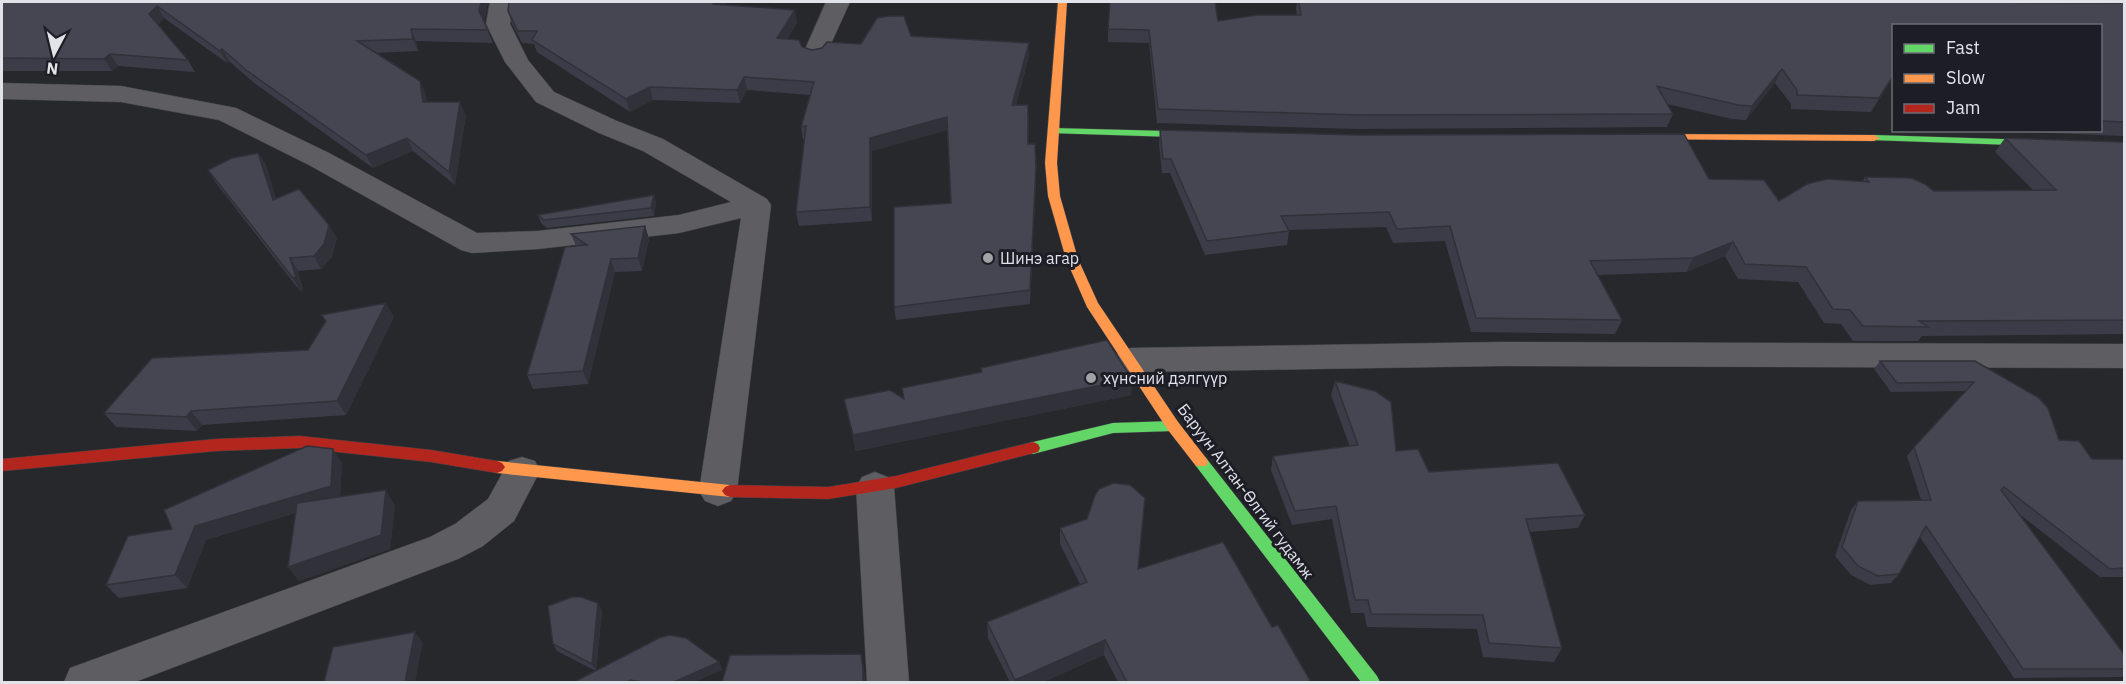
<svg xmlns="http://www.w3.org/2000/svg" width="2126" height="684" viewBox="0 0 2126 684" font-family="'IBM Plex Sans',sans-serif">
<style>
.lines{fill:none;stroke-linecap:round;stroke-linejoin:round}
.street-casing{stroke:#434447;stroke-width:1}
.fast-casing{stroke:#434447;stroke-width:1}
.slow-casing{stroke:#434447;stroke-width:1}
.jam-casing{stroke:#434447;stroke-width:1}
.street{fill:#5e5e62;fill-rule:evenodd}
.fast{fill:#63d668;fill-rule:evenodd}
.slow{fill:#ff974d;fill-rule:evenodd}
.jam{fill:#b3261e;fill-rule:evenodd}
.wall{fill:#3b3c47}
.shaded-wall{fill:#303139}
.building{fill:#454652;stroke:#303139;stroke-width:1.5}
.poi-dot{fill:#a1a2a6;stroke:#1c1d25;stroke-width:2}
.labels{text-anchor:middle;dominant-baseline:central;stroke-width:6;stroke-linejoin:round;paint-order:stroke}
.poi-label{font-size:16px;fill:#e2e3e8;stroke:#1c1d25;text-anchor:start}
.street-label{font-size:16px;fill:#e2e3e8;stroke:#1c1d25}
</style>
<rect width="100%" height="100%" fill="#27282c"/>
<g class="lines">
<defs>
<path id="street" d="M490 2H513L510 24 528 60 554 92 617 121 663 139 767 199 771 205 737 491 731 501 718 506 705 501 699 491 741 218 679 233 538 249 472 253 461 250 309 165 219 120 121 102 2 99V83L121 86 236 108 329 153 477 233 538 231 679 215 731 202 643 151 599 133 536 102 505 62 486 24Z
M826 2H850L824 59 815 61 806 59 803 54Z
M1501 342 2124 344V368L1501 366 1131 372 1119 368 1114 360 1119 352 1131 348Z
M522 457 535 461 540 471 514 521 483 546 458 559 135 682H64L70 668 430 537 455 524 488 499 509 461Z
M875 472 888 477 894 487 909 682H867L856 487 862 477Z"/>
<path id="fast" d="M1053 128 1205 132 1211 135 1205 138 1049 133V129Z
M1874 135 2124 143V149L1870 140 1868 138Z
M1173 421 1178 422 1180 426 1178 430 1173 431 1113 433 1033 454 1028 452 1026 448 1028 444 1033 442 1113 423Z
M1201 456 1206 458 1377 676 1380 682H1361L1196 466 1194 462 1196 458Z"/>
<path id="slow" d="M1058 2H1067L1057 163 1060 196 1078 259 1098 303 1178 422 1206 458 1208 462 1206 466H1196L1168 430 1087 307 1066 259 1048 196 1045 163Z
M1641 134 1874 135 1880 138 1874 141 1637 139 1635 137Z
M497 461 730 485 735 487 738 491 735 495 730 497 497 473 492 471 489 467 492 463Z"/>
<path id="jam" d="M300 436 431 450 497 461 502 463 505 467 502 471 497 473 431 462 300 448 216 451 2 471V459L216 439Z
M1033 442 1038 444 1040 448 1038 452 896 488 828 499 730 497 725 495 722 491 725 487 730 485 828 487 896 476Z"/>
</defs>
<use href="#street" class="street-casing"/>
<use href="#fast" class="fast-casing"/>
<use href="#slow" class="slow-casing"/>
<use href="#jam" class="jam-casing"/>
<use href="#street" class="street"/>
<use href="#fast" class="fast"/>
<use href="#slow" class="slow"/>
<use href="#jam" class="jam"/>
</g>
<path class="wall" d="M2 2H488L484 22 493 43 416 41 418 51 376 53 420 81 425 93 427 102 466 115 455 185 413 151 373 168 253 82 229 61 227 63 164 18 158 25 188 60 195 72 118 66 112 71H2Z
M726 2 724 4 797 23 787 39 802 47 812 50 911 36 1029 43V56L1016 105 1029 118 1028 144 1036 180 1030 304 896 320 894 307 951 203 947 130 872 151V221L799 226 796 212 804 140H803L801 127 810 95 747 90 740 103 653 100 630 112 537 52 534 44 522 43 512 24 508 11Z
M1297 2H1978L2105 3 2106 2H2124V136L1975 130H2100V26H1893V78L1871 112 1791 109V104L1775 83 1746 120 1732 119 1667 104 1673 114 1667 127 1356 129 1157 123 1149 43 1108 42V29L1297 15 1296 9Z
M1160 130 1709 179 1779 201 1863 181 1865 177 1934 191 2033 190 1995 152 2005 138 2124 142V334L1922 336 1918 341H1853L1841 324 1824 323 1798 282 1738 279 1725 256 1686 272 1598 275 1622 320 1615 334 1471 332 1445 241 1393 243 1386 227 1288 230 1289 231 1287 245 1205 255 1170 173H1162L1159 144Z
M258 153 266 165 276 199 337 238 332 257 321 269 298 271 303 290 300 291 216 183 208 170Z
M654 195 656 203 654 216 547 228 541 223 538 215Z
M645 226 649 239 642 271 615 272 588 384 533 389 527 375 576 246 571 234Z
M321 315 394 317 346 415 202 425 197 431 116 427 104 413 308 350 326 322Z
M1880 361H1975L2059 440 2092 459H2124V577H2100L2018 513 2124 654V677L2014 678 1920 537 1899 574 1891 583 1870 585 1851 575 1835 556 1851 510 1858 501 1921 500 1907 456 1914 447 1966 391 1891 392 1874 369Z
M981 368 1132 379 1131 395 856 451 844 399H903L981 372Z
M1335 381 1396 451 1429 472 1585 515 1578 528 1530 532 1562 648 1554 662 1483 657 1477 629 1367 627 1364 613H1351L1332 519 1292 525 1271 470 1273 456 1350 447 1331 395Z
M342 463 340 497 395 505 390 549 299 581 288 567 295 513 206 540 187 588 119 598 106 585 172 529Z
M1060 528 1139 569 1272 627 1311 682H1118L1104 655 1043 682H1010L988 638 987 622 1080 584 1060 544Z
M602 610 596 671 719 662 722 670 694 682H574L596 671 557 651 553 644Z"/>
<path class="shaded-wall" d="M481 2H488L484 24 479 11Z
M715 2H726L716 16 713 4Z
M157 6 164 18 156 27 149 14Z
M795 10 797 23 779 51 777 38Z
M411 29 416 41 418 51 413 39Z
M1029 43V56L1012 118V105Z
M222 49 229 61 227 63 220 51Z
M110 54 118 66 112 71 104 59Z
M1782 69 1775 83 1746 120 1752 106Z
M1893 76V78L1871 112 1879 98Z
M744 77 747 90 740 103 737 90Z
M420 81 425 93 429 114 423 102Z
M650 87 653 100 630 112 626 99Z
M460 102 466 115 455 185 449 172Z
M947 117 948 130 872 151V221L870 207V138Z
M407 138 413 151 373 168 366 155Z
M258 153 266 165 280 213 273 200Z
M1036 167V180L1030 304V290Z
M654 195 656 203 654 216 651 208Z
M329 225 337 238 332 257 321 269 314 256Z
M645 226 649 239 642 271 638 258Z
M1733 242 1725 256 1686 272 1693 258Z
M290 258 298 271 303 290 300 291 293 278Z
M611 259 615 272 588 384 583 371Z
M386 303 394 317 346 415 337 401Z
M1132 379 1131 395 856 451 853 435Z
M191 411 202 425 197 431 186 417Z
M333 449 342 463 340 499 206 540 187 588 175 575 195 526Z
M386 490 395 505 390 549 299 581 288 567Z
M598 603 602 610 596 671 592 664Z
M415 632 423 643 415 682H405Z
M1105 640 1104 655 1043 682H1015V680Z
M861 654 864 668 866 682H863Z
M719 662 722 670 694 682H674Z"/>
<path class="building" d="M2 2H481L479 11 488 30 411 29 413 39 357 41 420 81 423 102H460L449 172 407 138 366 155 246 70 222 49 220 51 157 6 149 14 188 60 110 54 104 59 2 58Z
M509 2H715L713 4 795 10 777 38 799 40 802 47 812 50 822 48 827 42 861 44 877 18 889 16H904L911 36 1029 43 1012 105H1028V144H1035L1036 167 1030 290 894 307V207L951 203 947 117 870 138V207L796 212 806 126 801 127 814 82 744 77 737 90 650 87 626 99 532 40 537 31H518L508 11Z
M1110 2H1215L1218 21 1257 15H1301L1299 2H1978L2121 3 2119 2H2124V122L2100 121V26H1893V76L1879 98 1797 95V90L1782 69 1752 106 1738 105 1657 86 1673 114 1359 115 1158 109 1149 30 1108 29Z
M1160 130 1359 135 1684 134 1709 179 1764 180 1779 201 1807 184 1827 179 1869 182 1865 177 1911 178 1925 184 1934 191 2056 190 2005 138 2124 142V320L1919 321 1928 327 1863 326 1850 310 1833 309 1806 267 1745 264 1733 242 1693 258 1590 261 1622 320 1476 318 1450 226 1397 229 1389 212 1281 216 1289 231 1207 241 1171 159H1163Z
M258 153 273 200 299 189 329 225 324 244 314 256 290 258 296 277 293 278 208 170 232 158Z
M654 195 651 208 544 220 538 215Z
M645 226 638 258 611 259 583 371 527 375 565 247 587 245 571 234Z
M386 303 337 401 191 411 186 417 104 413 152 358 308 350 326 321 321 315Z
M1107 340 1132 379 853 435 844 399 890 390 904 399 902 388 982 372 981 368Z
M1880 361H1975L2039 398 2048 408 2059 440 2079 441 2092 459H2124V568L2110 569 2004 487 2001 490 2124 654V669H2023L1926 526 1899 574 1878 576 1858 566 1842 547 1858 501 1931 500 1914 447 1974 382 1897 383Z
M1335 381 1375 391 1391 402 1396 451 1418 449 1429 472 1558 463 1585 515 1526 519 1562 648 1489 643 1483 615 1371 614 1368 600H1355L1336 506 1295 511 1273 456 1358 445Z
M307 446 333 449 331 486 195 526 175 575 106 585 128 536 172 529 164 510Z
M1114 483 1130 485 1145 498 1138 569 1223 542 1272 627 1278 625 1311 682H1127L1105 640 1015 680 987 622 1087 582 1060 528 1087 519 1095 495 1099 489Z
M386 490 381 535 288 567 297 503Z
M572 597H581L598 603 592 664 553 644 548 606Z
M415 632 405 682H324L333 647Z
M669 635 686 638 719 662 674 682H642L630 680 628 682H574L659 638Z
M861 654 863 670V682H722L730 655Z"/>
<g class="poi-dot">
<circle cx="988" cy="258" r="6"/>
<circle cx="1091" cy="378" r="6"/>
</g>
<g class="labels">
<g class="poi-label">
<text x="1000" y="258">Шинэ агар</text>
<text x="1103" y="378">хүнсний дэлгүүр</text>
</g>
<g class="street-label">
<text transform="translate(1246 491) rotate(53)">Баруун Алтан-Өлгий гудамж</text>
</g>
</g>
<rect width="2126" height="684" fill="none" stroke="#e2e3e8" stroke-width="6"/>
<rect x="1892" y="24" width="210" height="108" fill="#1c1d25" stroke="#6b6c73" stroke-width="1.5"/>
<rect x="1904" y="44" width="30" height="9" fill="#63d668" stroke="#6b6c73" stroke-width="1.5"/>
<text x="1946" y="54" font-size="18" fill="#e2e3e8">Fast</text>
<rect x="1904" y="74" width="30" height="9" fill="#ff974d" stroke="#6b6c73" stroke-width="1.5"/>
<text x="1946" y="84" font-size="18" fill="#e2e3e8">Slow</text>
<rect x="1904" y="104" width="30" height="9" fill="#b3261e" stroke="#6b6c73" stroke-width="1.5"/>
<text x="1946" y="114" font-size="18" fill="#e2e3e8">Jam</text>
<g transform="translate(54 54) rotate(187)" stroke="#1c1d25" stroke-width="4.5" paint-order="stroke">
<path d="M0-4.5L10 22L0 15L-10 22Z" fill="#e2e3e8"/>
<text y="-9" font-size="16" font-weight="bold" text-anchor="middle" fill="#e2e3e8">N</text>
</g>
</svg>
